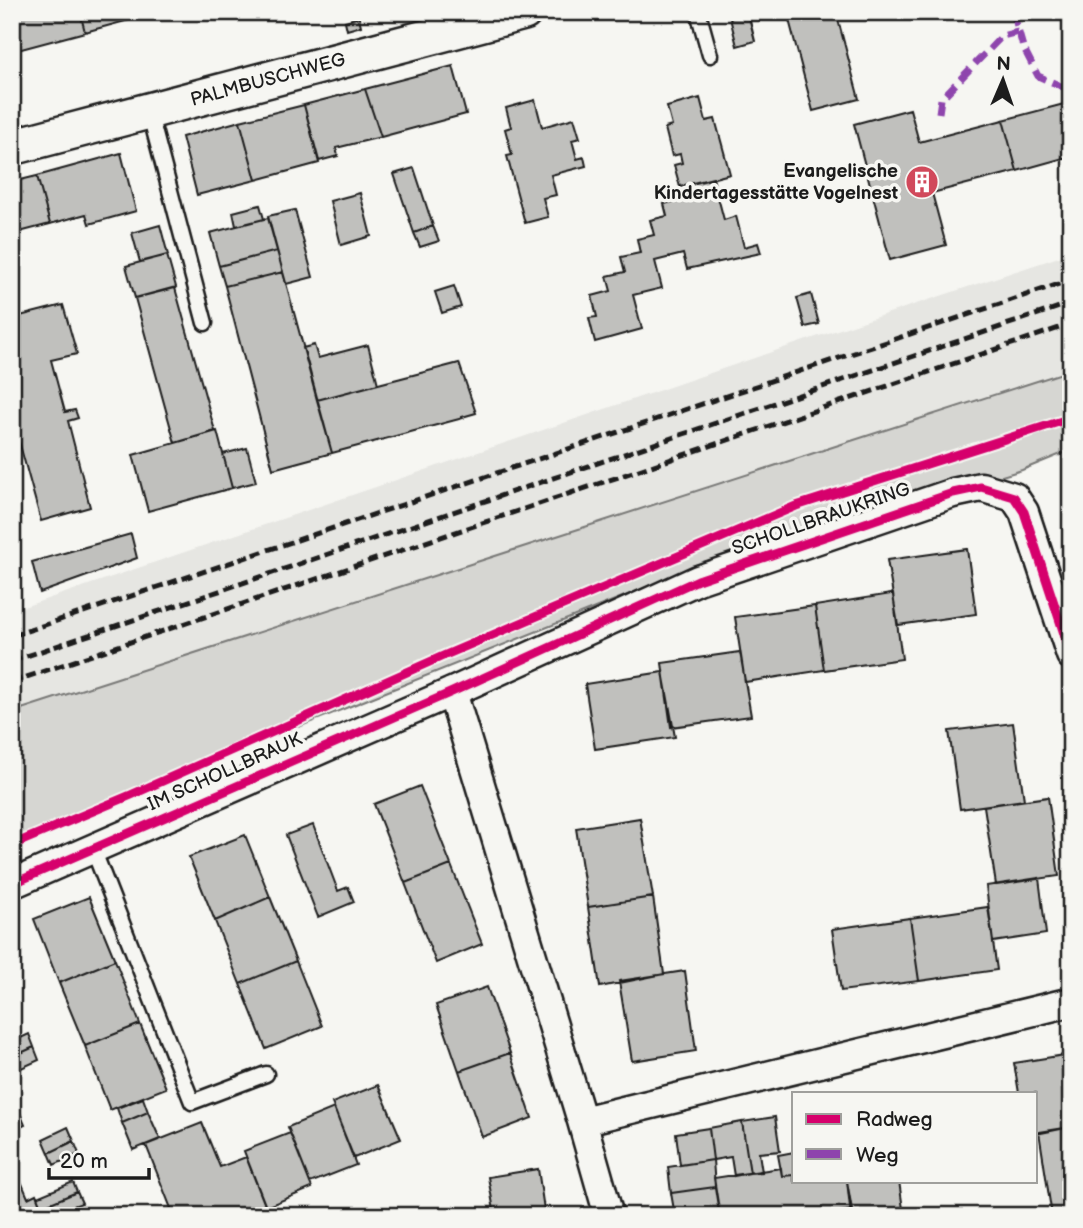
<svg xmlns="http://www.w3.org/2000/svg" width="1083" height="1228" viewBox="0 0 1083 1228" font-family="'Balsamiq Sans',sans-serif">
<style>
.built{fill:#e6e6e2}
.green{fill:#d6d6d2;stroke:#797977;stroke-width:2}
.building{fill:#c0c0bd;stroke:#1c1c1c;stroke-width:2}
.lines{fill:none;stroke-linecap:round;stroke-linejoin:round}
.service-casing{stroke:#1c1c1c;stroke-width:19}
.minor-casing{stroke:#1c1c1c;stroke-width:33}
.tertiary-casing{stroke:#1c1c1c;stroke-width:40}
.service{stroke:#f6f6f2;stroke-width:14}
.minor{stroke:#f6f6f2;stroke-width:28}
.tertiary{stroke:#f6f6f2;stroke-width:35}
.rail{stroke:#1c1c1c;stroke-width:5;stroke-dasharray:10 5;stroke-linecap:butt}
.quiet{stroke:#8e44ad;stroke-width:7;stroke-dasharray:14 7;stroke-linecap:butt}
.cycleway-casing{stroke:#f6f6f2;stroke-width:13}
.cycleway{stroke:#d6006c;stroke-width:9}
.labels{text-anchor:middle;dominant-baseline:central;stroke-width:7;stroke-linejoin:round;paint-order:stroke}
.street-label{font-size:19px;fill:#1c1c1c;stroke:#f6f6f2}
.poi-label{font-size:19px;font-weight:bold;fill:#1c1c1c;stroke:#f6f6f2;text-anchor:end}
</style>
<rect width="100%" height="100%" fill="#f6f6f2"/>
<filter id="ink" filterUnits="userSpaceOnUse"><feTurbulence type="fractalNoise" baseFrequency=".0143" numOctaves="2"/><feDisplacementMap in="SourceGraphic" scale="14" xChannelSelector="R" yChannelSelector="G"/><feConvolveMatrix kernelMatrix="1 2 1 2 8 2 1 2 1" color-interpolation-filters="sRGB"/></filter>
<g filter="url(#ink)">
<path class="built" d="M1071 253V370L12 712V611L807 340Z"/>
<path class="green" d="M1071 370V450L1022 470 692 569 57 824 12 844V712Z"/>
<path class="building" d="M12 12H80L85 32 14 51Z
M80 12H155V13L85 32Z
M787 12H836L859 99 813 111Z
M748 13 755 41 737 46 730 18Z
M359 17 361 26 347 30 345 21Z
M453 66 466 114 381 137 365 89Z
M365 89 381 137 336 148 338 156 319 161 304 105Z
M700 98 706 121 715 119 730 174 680 187 674 165 682 163 680 154 672 156 665 128 672 126 667 107Z
M535 100 542 127 574 118 580 138 572 140 577 159 584 157 586 166 551 175 556 195 543 198 548 217 525 223 507 156 512 155 505 129 511 127 506 108Z
M1064 104 1071 127V156L1017 171 1003 120Z
M304 105 319 163 256 180 240 121Z
M910 109 919 142 1003 120 1017 171 932 193 946 245 890 260 854 124Z
M240 121 256 180 197 195 182 137Z
M121 153 136 211 89 224 86 214 50 224 37 176Z
M414 168 433 226 414 233 394 174Z
M37 176 50 224 12 234V182Z
M713 178 724 220 736 216 744 247 758 243 761 253 687 269 683 254 655 261 662 288 633 295 642 329 595 342 589 318 597 317 592 296 611 291 607 276 625 272 621 257 640 253 637 239 654 235 650 220 667 216 664 204 689 198 685 185Z
M360 193 371 236 341 245 330 201Z
M260 205 264 219 236 226 233 212Z
M295 210 313 277 286 284 268 216Z
M268 218 277 251 219 266 210 233Z
M160 225 168 255 140 262 132 233Z
M433 226 439 241 420 247 414 233Z
M277 251 283 272 225 286 219 266Z
M167 255 176 287 135 298 126 266Z
M283 272 332 453 273 469 225 286Z
M454 286 461 307 442 313 435 292Z
M175 288 215 431 175 443 135 298Z
M811 294 819 324 805 327 797 298Z
M63 305 77 354 51 360 65 412 75 410 78 418 68 421 90 507 41 521 12 416V318Z
M314 345 318 358 368 345 378 384 317 400 303 348Z
M459 363 476 413 462 417 463 418 332 453 317 400Z
M217 431 232 488 148 511 133 455Z
M247 448 256 482 232 488 223 454Z
M131 534 137 558 40 593 32 562Z
M967 549 976 614 898 625 887 560Z
M891 594H893L902 659 824 670 815 606Z
M815 606 824 670 745 682 735 617Z
M740 652 751 716 671 727 662 663Z
M663 672 675 737 595 749 585 684Z
M1013 723 1024 800 960 809 949 731Z
M420 786 451 865 405 883 374 804Z
M1048 797 1059 876 996 885 984 806Z
M640 818 653 897 588 907 576 828Z
M313 825 338 891 348 887 354 902 318 917 286 835Z
M245 835 270 897 215 921 189 857Z
M451 865 482 944 436 963 405 883Z
M1039 878 1046 934 993 942 986 886Z
M89 897 115 960 59 983 34 919Z
M270 897 296 961 240 984 215 921Z
M653 897 664 974 600 987 588 907Z
M988 907 997 970 919 981 910 918Z
M910 918 919 981 841 991 832 929Z
M115 960 140 1024 85 1046 59 983Z
M296 961 322 1026 266 1049 240 984Z
M685 971 696 1051 632 1061 619 981Z
M487 987 510 1053 459 1071 436 1005Z
M140 1024 166 1088 110 1110 85 1046Z
M29 1034 34 1047 12 1057V1042Z
M34 1047 39 1060 17 1070 12 1057Z
M510 1053 532 1118 482 1137 459 1071Z
M1071 1054V1127L1036 1134V1093H1019L1014 1063Z
M378 1085 401 1139 354 1158 332 1103Z
M143 1098 148 1112 122 1123 117 1108Z
M334 1108 356 1165 310 1183 288 1127Z
M148 1112 160 1139 133 1150 122 1123Z
M20 1113 25 1125 12 1131V1117Z
M775 1117 780 1151 759 1153 762 1172 750 1173 742 1122Z
M742 1122 750 1173 734 1176 731 1157 713 1160 709 1128Z
M202 1123 220 1167 246 1157 268 1213 261 1216H174L146 1145Z
M68 1127 74 1141 49 1153 43 1139Z
M1071 1127V1216H1052L1039 1132Z
M709 1128 713 1160 680 1165 676 1133Z
M290 1133 312 1188 266 1207 244 1151Z
M74 1141 79 1154 54 1165 49 1153Z
M794 1152V1175L782 1176 778 1155Z
M713 1160 715 1187 671 1193 668 1167Z
M781 1168 782 1176 794 1175V1181H847L852 1210 812 1216H720L714 1178Z
M538 1169 545 1216H495L488 1177Z
M20 1179 28 1198 36 1194 41 1207 21 1216H12V1182Z
M847 1181H899L904 1216H851Z
M73 1182 77 1192 41 1207 37 1197Z
M715 1187 719 1213 675 1216 671 1193Z
M77 1192 82 1203 45 1216 41 1207Z"/>
<g class="lines">
<defs>
<path id="service" d="M698 12 710 55
M149 111 205 323
M93 849 192 1102 266 1074"/>
<path id="minor" d="M452 692 582 1121 609 1216
M12 884 452 692 698 580 953 493 981 487 1014 497 1024 512 1071 655
M582 1121 1071 1002"/>
<path id="tertiary" d="M12 147 524 12"/>
</defs>
<use href="#service" class="service-casing"/>
<use href="#minor" class="minor-casing"/>
<use href="#tertiary" class="tertiary-casing"/>
<use href="#service" class="service"/>
<use href="#minor" class="minor"/>
<use href="#tertiary" class="tertiary"/>
<path class="rail" d="M12 636 1071 280
M12 661 1071 303
M12 682 1071 324"/>
<path class="quiet" d="M1013 12 1023 47 1038 76 1070 90
M939 113 941 99 1002 36 1018 32"/>
<defs>
<path id="cycleway" d="M12 845 131 795 443 656 796 506 1071 418
M12 884 452 692 698 580 953 493 981 487 1014 497 1024 512 1071 655"/>
</defs>
<use href="#cycleway" class="cycleway-casing"/>
<use href="#cycleway" class="cycleway"/>
</g>
</g>
<defs>
<symbol id="building-disc" viewBox="-11 -11 22 22"><circle r="9.5" fill="#d1495b" stroke="#f6f6f2"/><path d="M-4-6H4V6H1V3H-1V6H-4ZM-2.5-4.3h1.7v1.8h-1.7ZM.8-4.3h1.7v1.8H.8ZM-2.5-1h1.7V.8h-1.7ZM.8-1h1.7V.8H.8Z" fill="#fff"/></symbol>
</defs>
<g fill-rule="evenodd">
<use href="#building-disc" x="903" y="163" width="38" height="38"/>
</g>
<g class="labels">
<g class="street-label">
<text transform="translate(268 80) rotate(-15)">PALMBUSCHWEG</text>
<text transform="translate(821 519) rotate(-19)">SCHOLLBRAUKRING</text>
<text transform="translate(225 772) rotate(-24)">IM SCHOLLBRAUK</text>
</g>
<g class="poi-label">
<text x="898" y="171">Evangelische<tspan x="898" dy="22">Kindertagesstätte Vogelnest</tspan></text>
</g>
</g>
<rect width="1083" height="1228" fill="none" stroke="#f6f6f2" stroke-width="42"/>
<rect x="21" y="21" width="1041" height="1186" fill="none" stroke="#1c1c1c" stroke-width="2.5" filter="url(#ink)"/>
<rect x="792" y="1092" width="245" height="91" fill="#f6f6f2" stroke="#9f9f9c" stroke-width="2"/>
<rect x="806" y="1114" width="35" height="10" fill="#d6006c" stroke="#9f9f9c" stroke-width="2"/>
<text x="856" y="1126" font-size="21" fill="#1c1c1c">Radweg</text>
<rect x="806" y="1149" width="35" height="10" fill="#8e44ad" stroke="#9f9f9c" stroke-width="2"/>
<text x="856" y="1162" font-size="21" fill="#1c1c1c">Weg</text>
<g transform="translate(1003 80) rotate(2)" stroke="#f6f6f2" stroke-width="5" paint-order="stroke">
<path d="M0-5L12 26L0 18L-12 26Z" fill="#1c1c1c"/>
<text y="-10" font-size="19" font-weight="bold" text-anchor="middle" fill="#1c1c1c">N</text>
</g>
<path d="M49 1168v10h100v-10" fill="none" stroke="#1c1c1c" stroke-width="3.5"/>
<text x="60" y="1168" font-size="21" fill="#1c1c1c" stroke="#f6f6f2" stroke-width="5" paint-order="stroke">20 m</text>
</svg>
